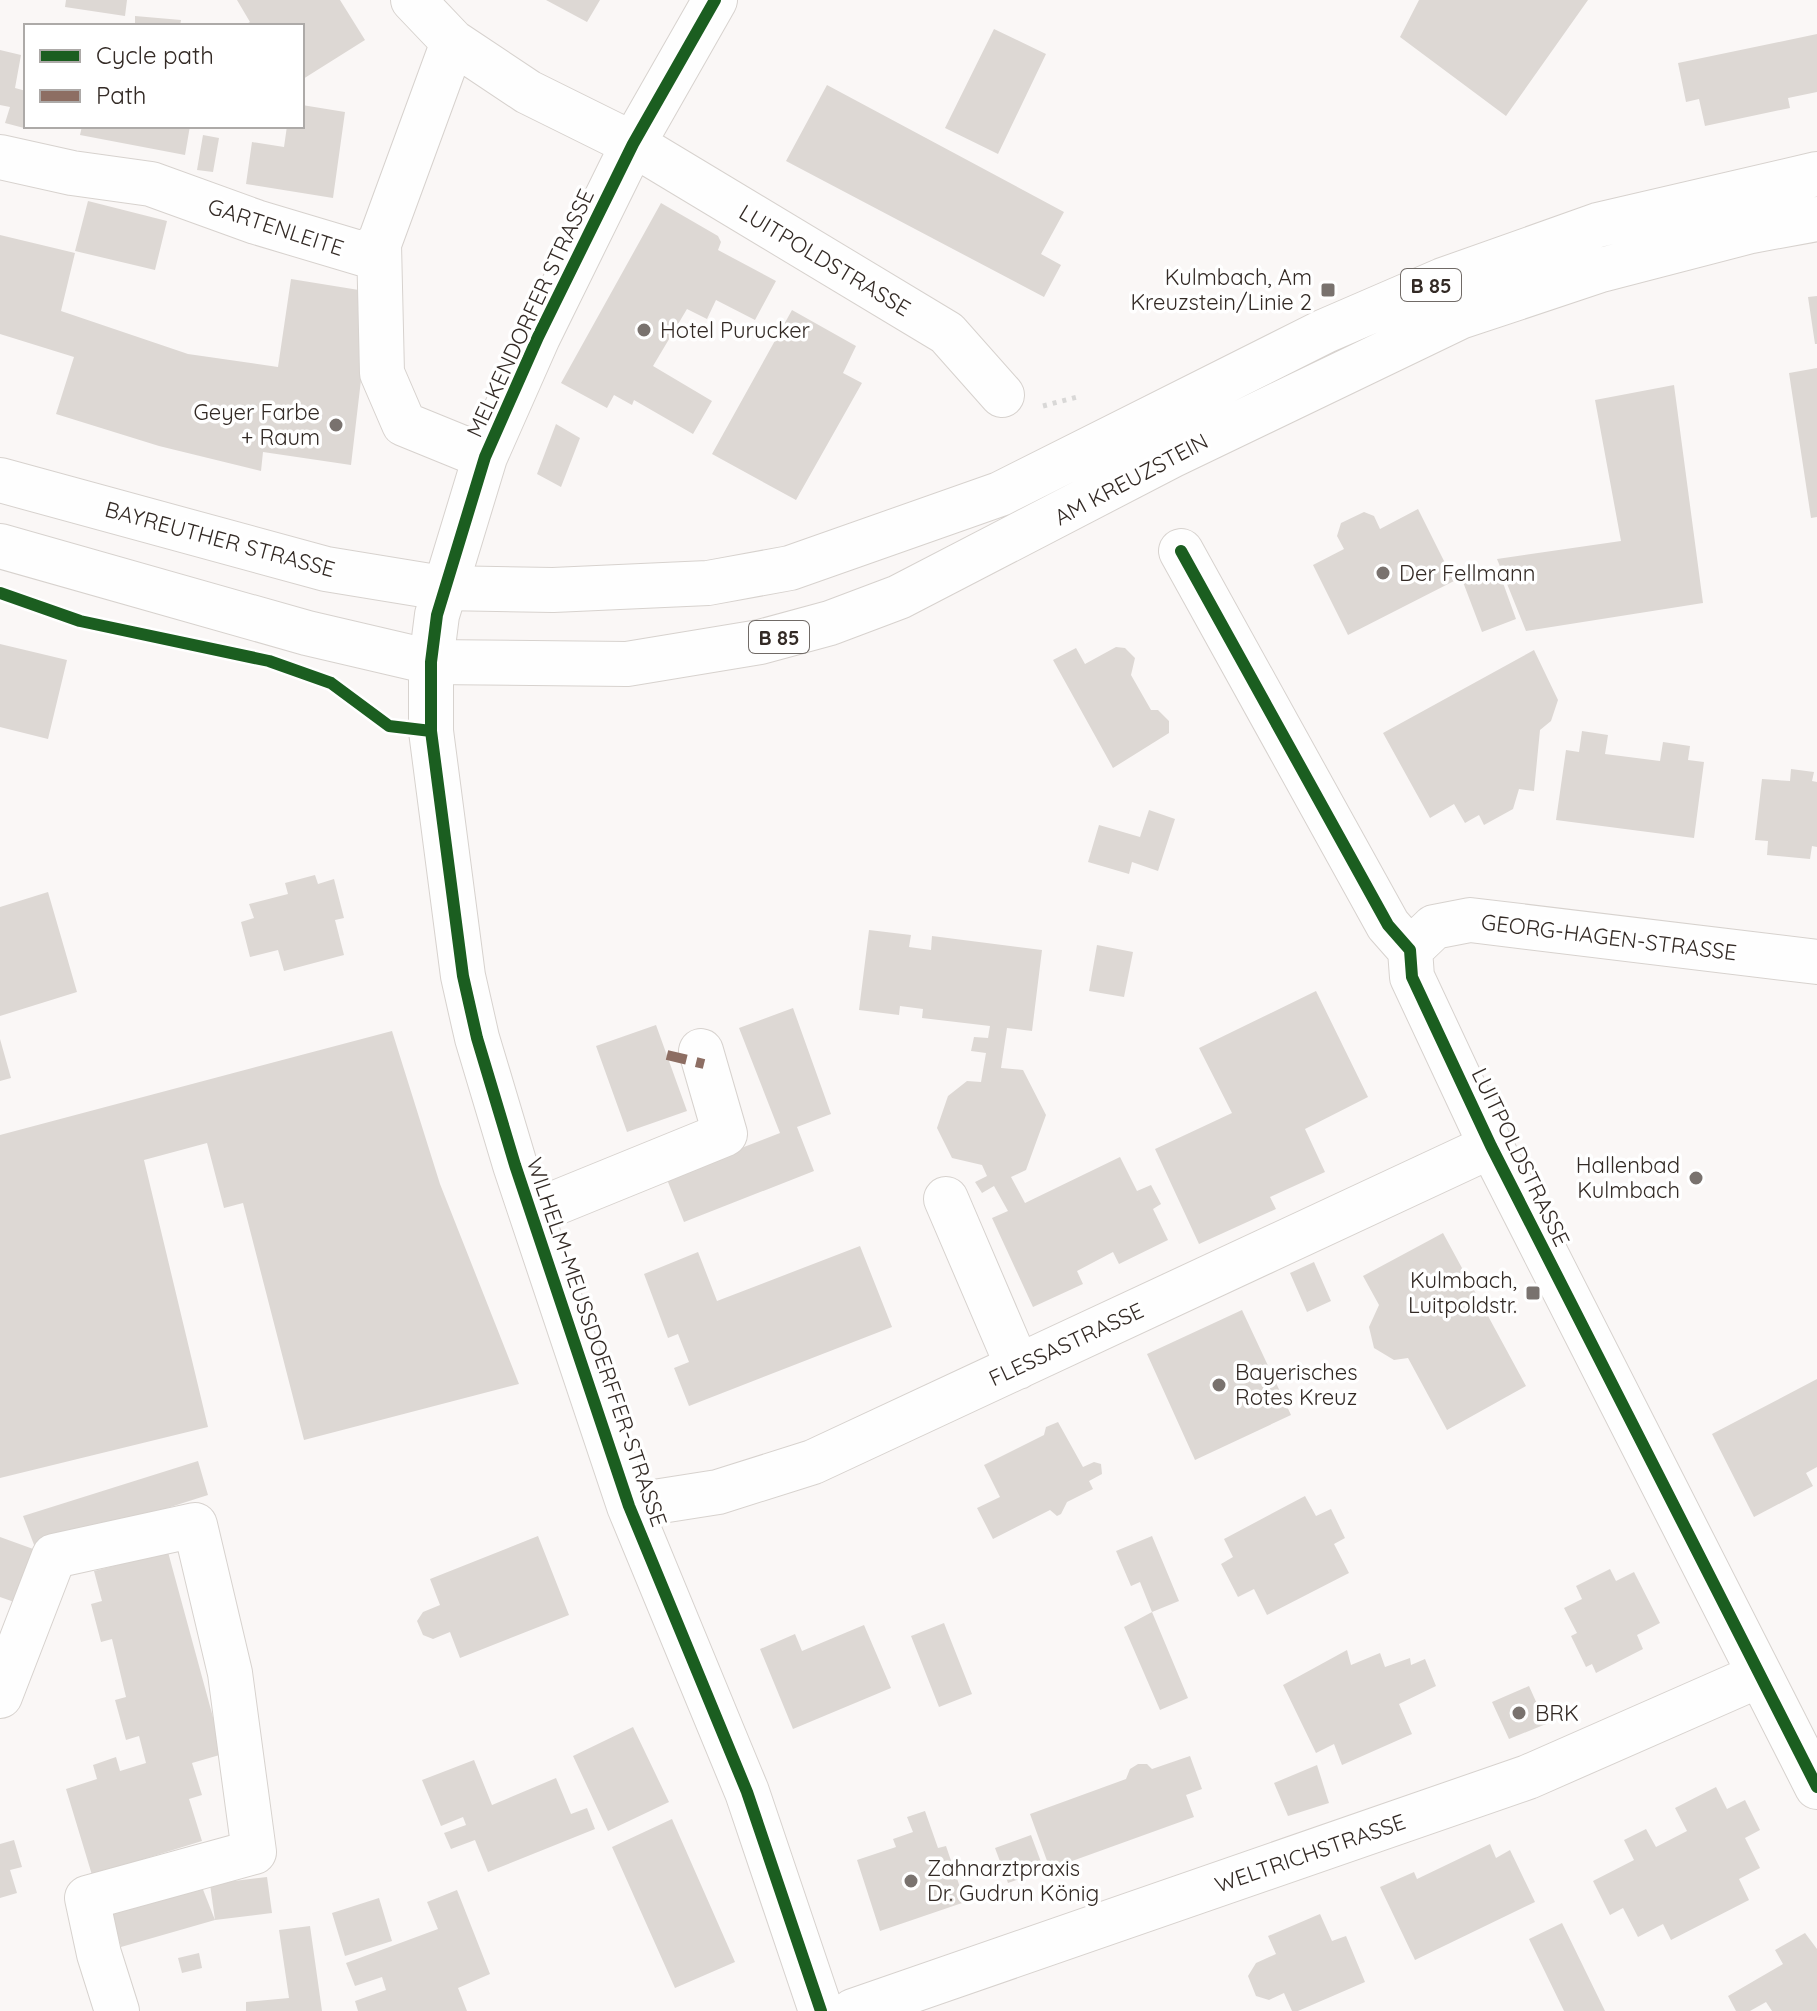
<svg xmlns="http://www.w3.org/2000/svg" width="1817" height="2011" viewBox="0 0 1817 2011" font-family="Quicksand,sans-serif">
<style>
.building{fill:#ddd8d4}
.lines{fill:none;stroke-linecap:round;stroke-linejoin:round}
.minor-casing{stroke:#d7d2ce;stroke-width:46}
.major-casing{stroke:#d7d2ce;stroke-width:46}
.path{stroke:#d9d8d7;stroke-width:5;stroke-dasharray:4 6;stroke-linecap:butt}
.minor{stroke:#fefefe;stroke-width:44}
.major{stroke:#fefefe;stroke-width:44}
.quiet{stroke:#8d6e63;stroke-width:10;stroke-dasharray:20 10;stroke-linecap:butt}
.cycleway-casing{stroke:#fff;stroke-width:17}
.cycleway{stroke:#1b5e20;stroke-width:12}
.poi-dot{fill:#79726e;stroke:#fff;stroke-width:3}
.labels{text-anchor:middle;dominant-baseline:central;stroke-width:7;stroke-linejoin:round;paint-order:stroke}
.shield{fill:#fff;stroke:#706a66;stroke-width:2}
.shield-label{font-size:20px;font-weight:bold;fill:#332a25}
.street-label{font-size:22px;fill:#332a25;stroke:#fff}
.poi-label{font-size:22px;fill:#332a25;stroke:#fff;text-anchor:start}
</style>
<rect width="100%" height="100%" fill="#faf7f6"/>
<path class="building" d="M66 0H127L125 16 65 7Z
M237 0H340L365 40 303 79 302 26H243L250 22Z
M546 0H600L587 22Z
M1419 0H1588L1506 116 1400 37Z
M135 16 181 20 180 26H135Z
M994 29 1046 54 998 154 945 128Z
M1817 34V92L1788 98 1790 108 1705 126 1699 99 1686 102 1678 63Z
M0 50 21 55 15 88 26 91 24 128 5 123 10 107 0 105Z
M827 85 1064 212 1041 254 1061 265 1044 297 786 161Z
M302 105 345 112 333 198 246 184 252 142 284 147 287 126H302Z
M82 126H190L185 155 80 135Z
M203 135 219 138 213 172 197 170Z
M88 201 167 221 155 270 75 251Z
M661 203 718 236 721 242 718 250 776 281 755 320 716 300 707 319 687 309 653 366 712 401 693 434 634 400 632 405 614 395 607 408 561 383Z
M0 235 75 253 61 311 188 354 278 367 291 279 365 291 361 380 351 465 263 452 261 471 159 446 56 414 74 357 0 334Z
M1817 296V344H1815L1808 297Z
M792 310 856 346 843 373 862 383 796 500 712 454Z
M1817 368V517L1811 518 1789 373Z
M1674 385 1703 603 1526 631 1497 559 1621 541 1595 400Z
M556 424 580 438 561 487 537 474Z
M1418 509 1454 581 1348 635 1313 565 1344 549 1337 536 1341 523 1364 512 1374 516 1380 529Z
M1498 569 1516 619 1482 632 1463 582Z
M0 644 67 660 48 739 0 727Z
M1116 647 1125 648 1135 658 1131 675 1151 710H1158L1169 721V733L1113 768 1053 660 1076 648 1085 664Z
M1534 650 1558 700 1551 721 1540 730 1534 791 1519 789 1513 809 1484 825 1479 815 1465 823 1454 804 1430 818 1383 733Z
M1582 731 1608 735 1605 754 1660 761 1663 742 1690 746 1688 760 1704 762 1694 838 1556 820 1566 750 1579 752Z
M1791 769 1814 772 1812 781 1817 782V847L1812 846 1810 859 1767 855 1768 841 1755 840 1762 779 1790 781Z
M1149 810 1175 819 1158 871 1132 862 1129 874 1088 862 1099 825 1140 837Z
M315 875 318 884 334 879 344 918 335 920 344 955 284 971 278 950 250 957 241 922 254 918 249 904 288 894 285 883Z
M48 892 77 992 0 1016V907Z
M869 930 911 935 909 947 931 950 932 936 1042 950 1032 1031 1007 1028 1001 1068 1023 1070 1046 1115 1026 1170 1011 1177 1025 1203 1120 1157 1137 1191 1151 1185 1161 1204 1153 1209 1168 1240 1119 1264 1113 1252 1094 1262 1077 1271 1083 1284 1033 1307 992 1218 1008 1211 994 1186 982 1193 975 1182 987 1176 982 1165 952 1158 937 1128 948 1096 967 1081 981 1082 986 1053 971 1051 974 1037 988 1038 990 1026 922 1018 923 1009 900 1006 899 1015 859 1010Z
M1097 945 1133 952 1124 997 1089 991Z
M1316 991 1368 1097 1305 1129 1325 1172 1270 1197 1276 1209 1199 1244 1155 1149 1232 1113 1199 1048Z
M793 1008 831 1114 797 1127 814 1171 684 1222 666 1177 780 1133 739 1028Z
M656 1025 687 1111 627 1132 596 1046Z
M392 1031 440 1184 519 1384 304 1440 243 1203 224 1208 207 1143 144 1160 208 1427 0 1478V1135Z
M0 1039 11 1078 0 1081Z
M1443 1233 1526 1386 1447 1430 1408 1358 1394 1360 1374 1348 1369 1327 1379 1305 1363 1276Z
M860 1246 892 1327 689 1406 674 1368 689 1362 678 1334 668 1338 644 1274 698 1252 717 1301Z
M1314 1262 1331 1301 1307 1312 1290 1273Z
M1242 1310 1291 1415 1195 1460 1147 1354Z
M1817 1379V1467L1806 1473 1813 1486 1754 1517 1712 1434Z
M1058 1422 1083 1467 1094 1462 1101 1464 1102 1474 1089 1481 1093 1489 1067 1502 1061 1514 1057 1516 1050 1510 993 1539 977 1508 1000 1497 984 1465 1044 1435 1046 1427Z
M198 1461 208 1495 36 1550 23 1516Z
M1305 1496 1316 1516 1331 1509 1345 1538 1334 1544 1349 1573 1267 1615 1254 1589 1238 1597 1221 1564 1233 1557 1224 1539Z
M538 1536 569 1615 460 1658 450 1632 433 1639 423 1635 417 1621 423 1612 440 1605 430 1579Z
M1152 1536 1179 1601 1152 1612 1140 1582 1131 1586 1116 1551Z
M0 1537 36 1550 17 1603 0 1597Z
M168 1552 223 1754 192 1763 202 1795 189 1799 202 1841 92 1875 66 1789 97 1779 93 1765 116 1757 120 1771 146 1763 139 1736 126 1740 115 1700 126 1697 112 1639 101 1642 91 1604 102 1601 94 1571Z
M1610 1569 1616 1581 1634 1572 1660 1623 1637 1635 1643 1649 1596 1673 1592 1664 1586 1667 1571 1636 1577 1633 1564 1608 1582 1599 1576 1586Z
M1152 1612 1188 1698 1160 1710 1124 1627Z
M944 1623 972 1694 939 1707 911 1636Z
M864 1625 891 1688 793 1729 760 1649 795 1634 802 1651Z
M1347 1650 1351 1665 1380 1653 1385 1667 1410 1658 1411 1665 1425 1659 1436 1686 1399 1704 1412 1734 1342 1765 1334 1744 1316 1753 1283 1685Z
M1529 1686 1546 1724 1509 1739 1492 1702Z
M633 1727 669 1802 608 1831 573 1756Z
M1190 1756 1202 1789 1186 1795 1194 1817 1050 1869 1030 1814 1126 1779 1130 1769 1138 1764H1147L1152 1769Z
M474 1760 492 1805 556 1778 571 1814 587 1808 595 1829 488 1872 475 1840 451 1849 444 1833 466 1825 463 1817 441 1826 422 1780Z
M1317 1765 1329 1803 1288 1816 1274 1783Z
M1716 1787 1727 1809 1745 1800 1760 1830 1745 1838 1760 1868 1739 1879 1749 1900 1671 1940 1663 1924 1638 1937 1623 1908 1610 1915 1593 1881 1634 1860 1624 1840 1646 1829 1656 1847 1687 1831 1675 1808Z
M925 1811 938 1848 946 1846 965 1902 880 1931 857 1860 896 1847 893 1839 913 1832 907 1817Z
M672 1819 735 1962 675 1988 612 1847Z
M1031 1835 1044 1870 1008 1883 995 1848Z
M14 1840 22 1867 10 1870 17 1893 0 1898V1844Z
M1490 1844 1496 1858 1510 1850 1535 1902 1415 1960 1380 1887 1414 1872 1417 1879Z
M267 1877 272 1913 215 1920 210 1884Z
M202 1887 215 1920 121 1947 111 1911Z
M457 1890 490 1974 458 1988 467 2011H358L355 2001 386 1990 382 1977 355 1986 346 1963 438 1929 427 1902Z
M379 1898 392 1941 345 1956 332 1913Z
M1320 1914 1332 1941 1346 1936 1365 1982 1298 2011H1292L1284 1993 1269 2000 1256 1996 1248 1976 1256 1963 1276 1954 1268 1936Z
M1562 1923 1605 2011H1564L1529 1939Z
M310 1926 322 2011H246V2002L289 1998 279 1930Z
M1805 1933 1817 1949V2011H1772L1766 2002 1750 2011H1736L1728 1996 1783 1964 1775 1950Z
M199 1953 202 1968 182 1973 178 1958Z"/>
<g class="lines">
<defs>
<path id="minor" d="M413 0 453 42 528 92 633 144 947 333 1002 395
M715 0 633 144 538 337 485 457 437 615 431 662V731L463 976 477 1038 515 1165 629 1506 747 1792 821 2011
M453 42 379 244 382 373 404 424 485 457
M0 157 72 173 151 184 256 222 363 254 379 244
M1181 551 1388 925 1410 950 1412 977 1491 1146 1817 1787
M1410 950 1434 927 1470 920 1817 962
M946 1199 1018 1367
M531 1213 725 1134 701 1051
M629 1506 718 1492 813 1462 1491 1146
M0 1696 54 1556 195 1525 230 1673 254 1852 87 1898 99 1954 117 2011
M853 2011 1528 1777 1760 1675"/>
<path id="major" d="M0 480 326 569 442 588 553 590 708 583 790 568 1000 494 1325 331 1443 280 1598 225 1817 174
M0 546 307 633 431 662 627 664 760 642 830 623 899 597 1171 456 1460 317 1601 270 1751 231 1817 219"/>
</defs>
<use href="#minor" class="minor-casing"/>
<use href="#major" class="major-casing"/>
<path class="path" d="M1043 406 1081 396"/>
<use href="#minor" class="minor"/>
<use href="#major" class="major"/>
<path class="quiet" d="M667 1055 704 1064"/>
<defs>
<path id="cycleway" d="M715 0 633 144 538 337 485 457 437 615 431 662V731L463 976 477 1038 515 1165 629 1506 747 1792 821 2011
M1181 551 1388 925 1410 950 1412 977 1491 1146 1817 1787
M0 593 80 621 269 661 331 683 389 726 431 731"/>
</defs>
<use href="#cycleway" class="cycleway-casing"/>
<use href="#cycleway" class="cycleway"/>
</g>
<g class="poi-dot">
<rect x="1320" y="282" width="16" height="16" rx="4"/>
<circle cx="644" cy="330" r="8"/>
<circle cx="336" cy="425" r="8"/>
<circle cx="1383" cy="573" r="8"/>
<circle cx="1696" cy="1178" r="8"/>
<rect x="1525" y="1285" width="16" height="16" rx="4"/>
<circle cx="1219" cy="1385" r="8"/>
<circle cx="1519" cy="1713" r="8"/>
<circle cx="911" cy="1881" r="8"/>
</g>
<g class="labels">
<g class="shield">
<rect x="1401" y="269" width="60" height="32" rx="6"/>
<rect x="749" y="621" width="60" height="32" rx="6"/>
</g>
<g class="shield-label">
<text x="1431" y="285">B 85</text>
<text x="779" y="637">B 85</text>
</g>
<g class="street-label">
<text transform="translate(276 227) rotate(18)">GARTENLEITE</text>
<text transform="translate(825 260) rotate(31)">LUITPOLDSTRASSE</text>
<text transform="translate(530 313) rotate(-65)">MELKENDORFER STRASSE</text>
<text transform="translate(1131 479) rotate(-28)">AM KREUZSTEIN</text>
<text transform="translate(220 539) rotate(15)">BAYREUTHER STRASSE</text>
<text transform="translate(1609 937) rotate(7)">GEORG-HAGEN-STRASSE</text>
<text transform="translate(1521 1157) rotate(64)">LUITPOLDSTRASSE</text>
<text transform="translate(597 1342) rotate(71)">WILHELM-MEUSSDOERFFER-STRASSE</text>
<text transform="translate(1066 1344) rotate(-25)">FLESSASTRASSE</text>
<text transform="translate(1310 1853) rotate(-19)">WELTRICHSTRASSE</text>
</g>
<g class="poi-label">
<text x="1312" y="277" text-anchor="end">Kulmbach, Am<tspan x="1312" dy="25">Kreuzstein/Linie 2</tspan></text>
<text x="660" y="330">Hotel Purucker</text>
<text x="320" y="412" text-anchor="end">Geyer Farbe<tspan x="320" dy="25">+ Raum</tspan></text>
<text x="1399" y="573">Der Fellmann</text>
<text x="1680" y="1165" text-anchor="end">Hallenbad<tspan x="1680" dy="25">Kulmbach</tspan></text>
<text x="1517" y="1280" text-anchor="end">Kulmbach,<tspan x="1517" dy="25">Luitpoldstr.</tspan></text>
<text x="1235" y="1372">Bayerisches<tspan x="1235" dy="25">Rotes Kreuz</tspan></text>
<text x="1535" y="1713">BRK</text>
<text x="927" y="1868">Zahnarztpraxis<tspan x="927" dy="25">Dr. Gudrun König</tspan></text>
</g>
</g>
<rect x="24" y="24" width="280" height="104" fill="#ffffff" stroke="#adaaa8" stroke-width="2"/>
<rect x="40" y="50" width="40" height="12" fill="#1b5e20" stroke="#adaaa8" stroke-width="2"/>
<text x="96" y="64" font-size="24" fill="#332a25">Cycle path</text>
<rect x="40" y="90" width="40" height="12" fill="#8d6e63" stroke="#adaaa8" stroke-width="2"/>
<text x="96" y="104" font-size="24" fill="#332a25">Path</text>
</svg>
